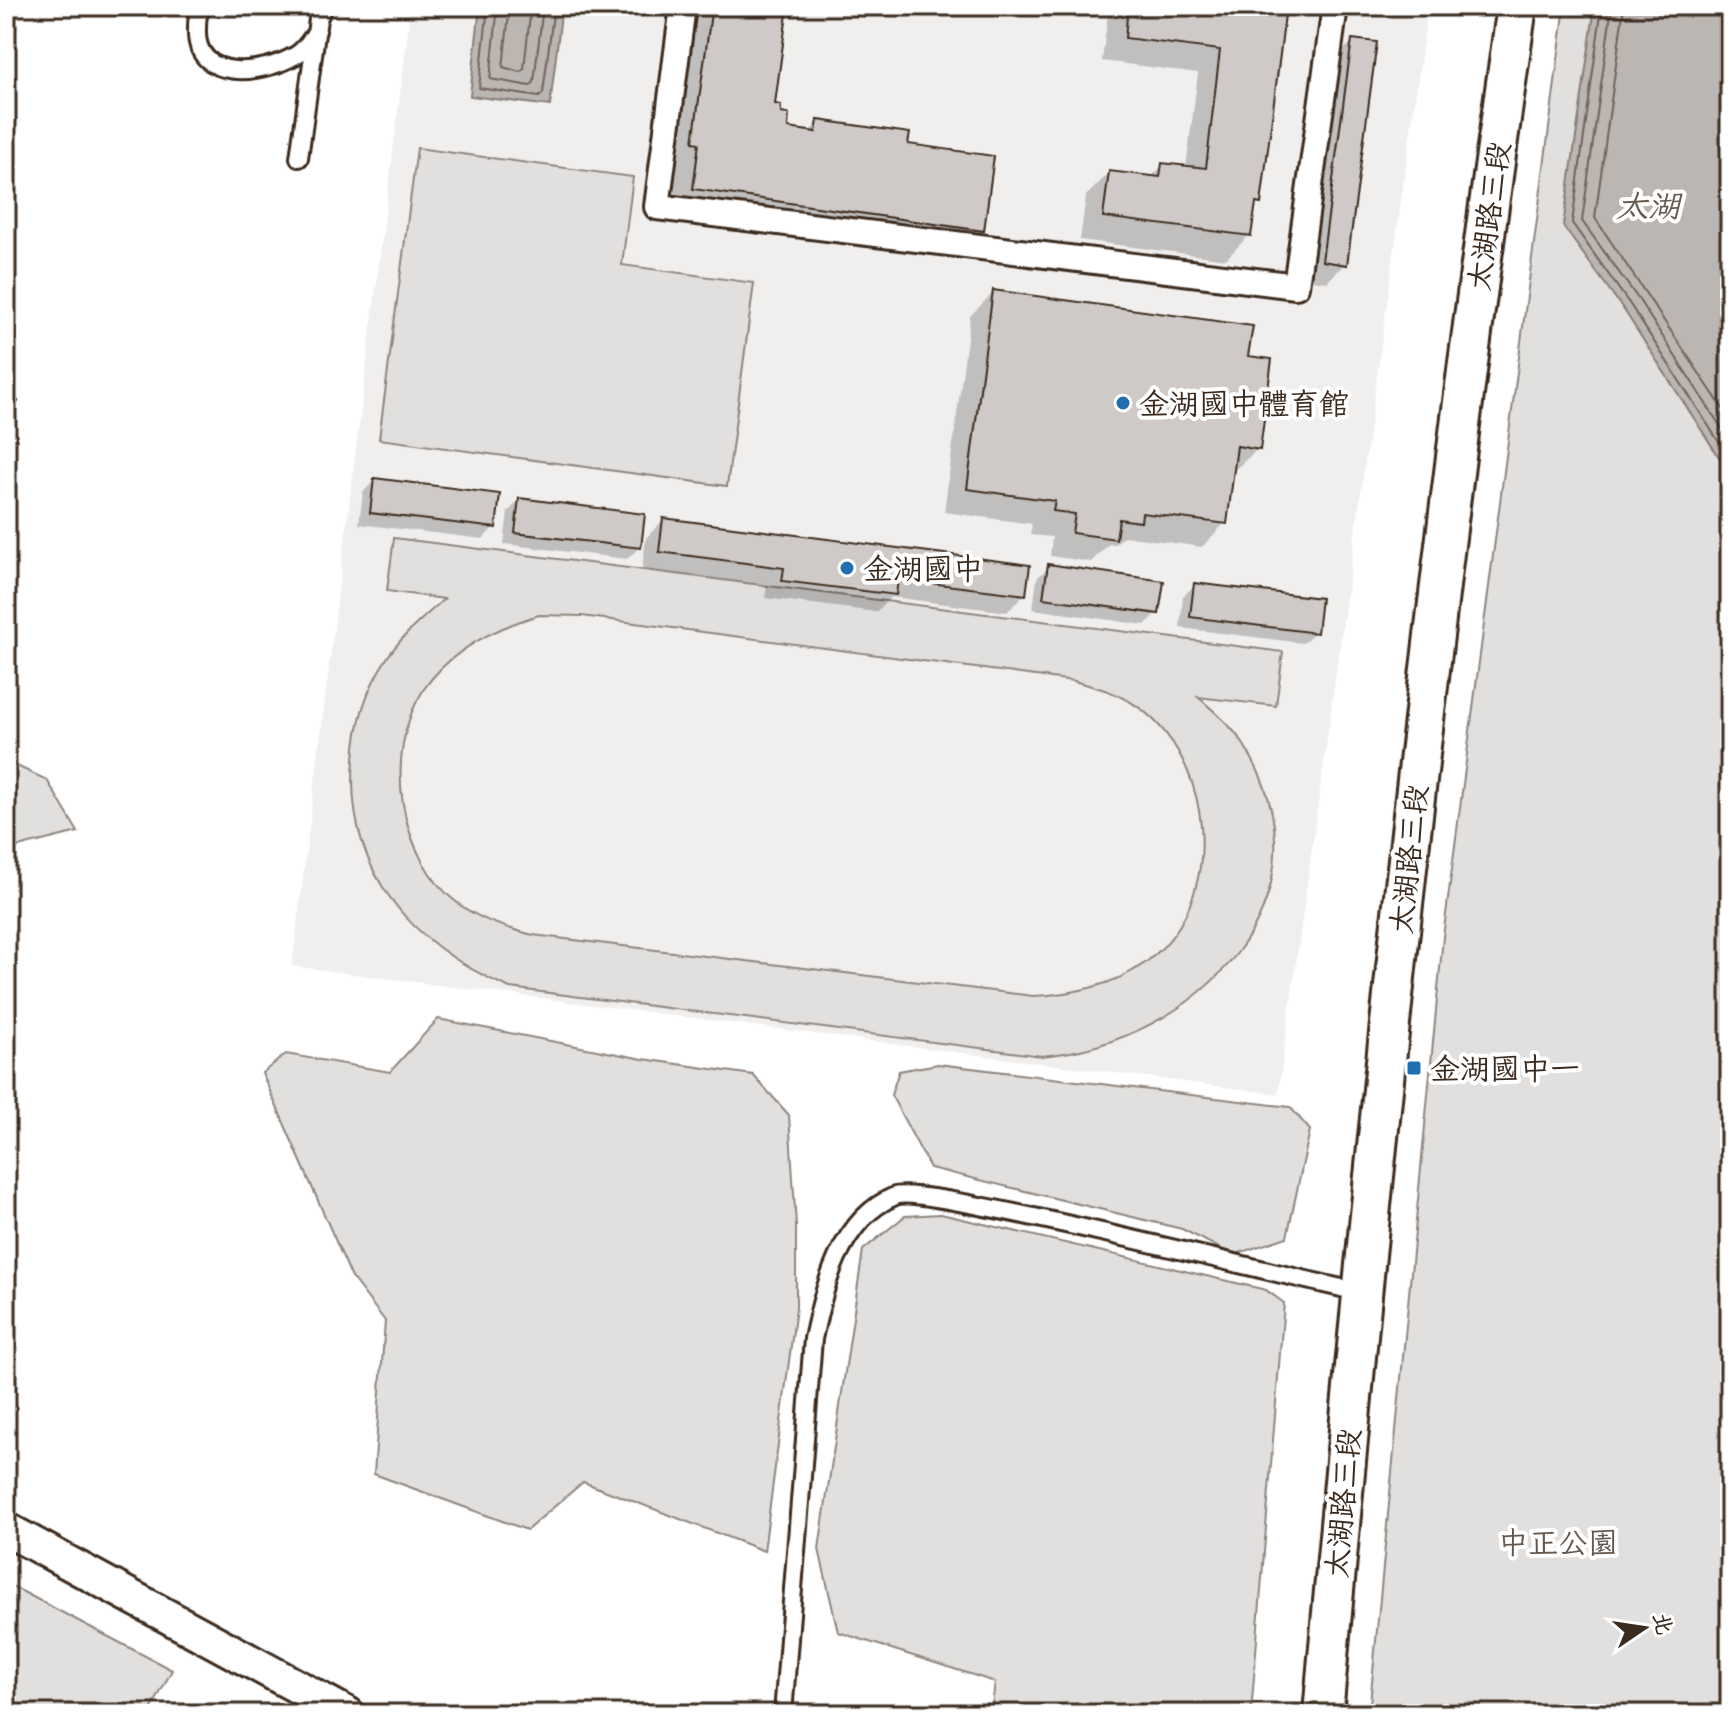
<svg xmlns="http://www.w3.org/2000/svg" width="1736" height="1720" viewBox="0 0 1736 1720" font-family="'Patrick Hand','LXGW WenKai TC',sans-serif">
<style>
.built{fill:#f1efee}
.green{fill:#e2e0de;stroke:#8e857e;stroke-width:2;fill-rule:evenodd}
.water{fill:#bcb6b3;stroke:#887e77;stroke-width:2}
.shadow{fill:#0003}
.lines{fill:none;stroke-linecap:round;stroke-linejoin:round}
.shore{stroke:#6f625a;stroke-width:2}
.building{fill:#cfcac7;stroke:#3b2a1e;stroke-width:2}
.service-casing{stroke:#3b2a1e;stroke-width:22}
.pedestrian-casing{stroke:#3b2a1e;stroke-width:30}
.minor-casing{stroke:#3b2a1e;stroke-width:38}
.tertiary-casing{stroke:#3b2a1e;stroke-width:44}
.service{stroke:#fff;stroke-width:16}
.pedestrian{stroke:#fff;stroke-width:24}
.minor{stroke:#fff;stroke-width:32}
.tertiary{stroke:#fff;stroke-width:38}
.poi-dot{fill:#1f6fb2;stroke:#fff;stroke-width:3}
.labels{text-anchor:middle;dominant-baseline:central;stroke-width:8;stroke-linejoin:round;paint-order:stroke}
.street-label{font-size:30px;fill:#3b2a1e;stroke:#fff}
.poi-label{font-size:30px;fill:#3b2a1e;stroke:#fff;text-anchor:start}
.park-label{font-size:30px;fill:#65584e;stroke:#fff}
.water-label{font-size:32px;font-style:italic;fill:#685b52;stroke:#fff}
</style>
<rect width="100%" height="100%" fill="#fff"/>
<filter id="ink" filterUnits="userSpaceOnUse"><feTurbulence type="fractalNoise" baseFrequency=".0125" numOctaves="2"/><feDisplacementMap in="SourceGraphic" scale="16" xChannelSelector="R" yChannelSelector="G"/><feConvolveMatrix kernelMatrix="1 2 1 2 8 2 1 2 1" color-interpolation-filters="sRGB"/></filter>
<g filter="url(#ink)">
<path class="built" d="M411 6H1428L1278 1094 292 966Z"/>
<path class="green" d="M1565 6H1730V1714H1369L1443 937Z
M417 148 633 177 622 265 754 283 727 486 379 439Z
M394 538 1283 652 1276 706 1198 697C1215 712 1232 726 1244 745 1341 900 1195 1043 1042 1056L510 988C412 946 344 871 354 759 356 725 366 690 385 661 401 636 422 619 444 599L387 591ZM539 615 582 616 1074 681C1087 685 1102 688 1115 694 1209 734 1232 884 1157 953 1124 984 1077 994 1033 996L533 935C506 928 483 921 460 905 398 860 382 752 424 689 451 649 495 628 539 615Z
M6 761 47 780 78 832 6 850Z
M438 1019 643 1059 753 1075 789 1115 796 1226V1308L764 1551 583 1482 527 1530 374 1474 385 1321 352 1278 262 1073 286 1054 390 1072Z
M938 1064 1290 1107 1310 1130 1287 1237 1233 1255 1182 1229 930 1168 891 1095 899 1071Z
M941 1214 1266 1290 1284 1303 1251 1714H991L995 1682 838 1632 819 1549 863 1250 905 1216Z
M6 1583 172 1670 149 1714H6Z"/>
<path class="water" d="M480 6H562L550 106 470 96Z
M1595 6H1730V474L1624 310 1563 226Z"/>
<path class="shadow" d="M693 6H786L773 106 785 130 808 133 818 123 906 145 982 230 958 253 670 212 676 166H670Z
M1115 6 1283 8 1259 203 1253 209 1249 235 1226 259 1080 240 1086 196 1109 173 1150 178 1163 165 1186 168 1198 73 1102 61 1108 13Z
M1353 41 1345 264 1327 282 1305 279 1335 58Z
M994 292 1246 357 1258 449 1232 472 1225 523 1202 547 1124 536 1115 544H1109L1091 562 1050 556 1052 537 1030 535 1032 524 944 512 970 316Z
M375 480 494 527 483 539 359 524 363 492Z
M519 500 639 548 627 559 504 544 508 512Z
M663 520 1025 594 1007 612 891 597 876 612 765 598 767 585 642 569 646 538Z
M1049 567 1157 613 1145 625 1033 609 1037 578Z
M1195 585 1315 632 1303 643 1180 628 1183 596Z"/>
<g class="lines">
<path class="shore" d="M488 6 479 88 539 97 543 93 554 6
M498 6 490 79 530 86 534 82 543 6
M510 6 503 67 520 72 524 69 531 6
M1602 6 1572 223 1631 306 1730 459
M1612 6 1582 221 1639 300 1730 441
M1624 6 1595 218 1730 419"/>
</g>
<path class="building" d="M712 6H788L775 104 781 105V113L789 114 788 128 816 132 818 120 910 133 908 144 994 156 984 231 693 189 699 143 693 142Z
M1128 6 1286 7 1261 204 1256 203 1251 236 1103 217 1109 171 1160 177 1162 163 1206 168 1220 50 1125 38Z
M1352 39 1377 42 1347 265 1322 261Z
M993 290 1253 326 1248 356 1272 359 1260 450 1237 446 1227 524 1142 513 1141 522 1119 519 1116 539 1072 533 1075 514 1053 511 1055 501 967 489Z
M6 394 18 401 6 423Z
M374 478 500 494 496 528 370 513Z
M519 498 645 514 641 548 515 533Z
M663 518 1030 565 1026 595 898 579 896 595 782 581 784 568 659 552Z
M1048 564 1164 581 1159 614 1043 598Z
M1194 583 1321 598 1317 633 1190 617Z"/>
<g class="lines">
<defs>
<path id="service" d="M203 6C197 13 197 21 197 30 195 84 265 74 296 55 305 50 311 39 317 31
M299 158 318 19 324 6
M783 1714 813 1339C824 1287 840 1219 895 1196 922 1184 1299 1280 1360 1292"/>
<path id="pedestrian" d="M683 6 657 207 1296 286 1335 6"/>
<path id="minor" d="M6 1529 348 1714"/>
<path id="tertiary" d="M1323 1714C1373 1143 1435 573 1517 6"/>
</defs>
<use href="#service" class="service-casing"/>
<use href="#pedestrian" class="pedestrian-casing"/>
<use href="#minor" class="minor-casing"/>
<use href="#tertiary" class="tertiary-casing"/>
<use href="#service" class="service"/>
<use href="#pedestrian" class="pedestrian"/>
<use href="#minor" class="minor"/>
<use href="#tertiary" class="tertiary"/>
</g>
</g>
<g class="poi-dot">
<circle cx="1123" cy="403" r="8"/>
<circle cx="847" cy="568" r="8"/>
<rect x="1406" y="1060" width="16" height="16" rx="4"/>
</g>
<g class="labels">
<g class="street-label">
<text transform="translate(1488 216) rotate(-82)">太湖路三段</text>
<text transform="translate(1408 859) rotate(-84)">太湖路三段</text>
<text transform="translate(1342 1503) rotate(-85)">太湖路三段</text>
</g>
<g class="poi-label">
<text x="1139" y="403">金湖國中體育館</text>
<text x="863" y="568">金湖國中</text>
<text x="1430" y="1068">金湖國中一</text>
</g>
<g class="park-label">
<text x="1558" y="1542">中正公園</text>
</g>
<g class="water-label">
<text x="1648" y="205">太湖</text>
</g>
</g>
<rect width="1736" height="1720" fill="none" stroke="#fff" stroke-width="32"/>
<rect x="16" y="16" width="1704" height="1688" fill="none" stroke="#3b2a1e" stroke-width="3" filter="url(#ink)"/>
<g transform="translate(1644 1628) rotate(77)" stroke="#ffffff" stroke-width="6" paint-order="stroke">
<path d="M0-6L14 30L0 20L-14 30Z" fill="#3b2a1e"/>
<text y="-12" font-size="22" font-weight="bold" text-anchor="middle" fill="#3b2a1e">北</text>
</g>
</svg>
